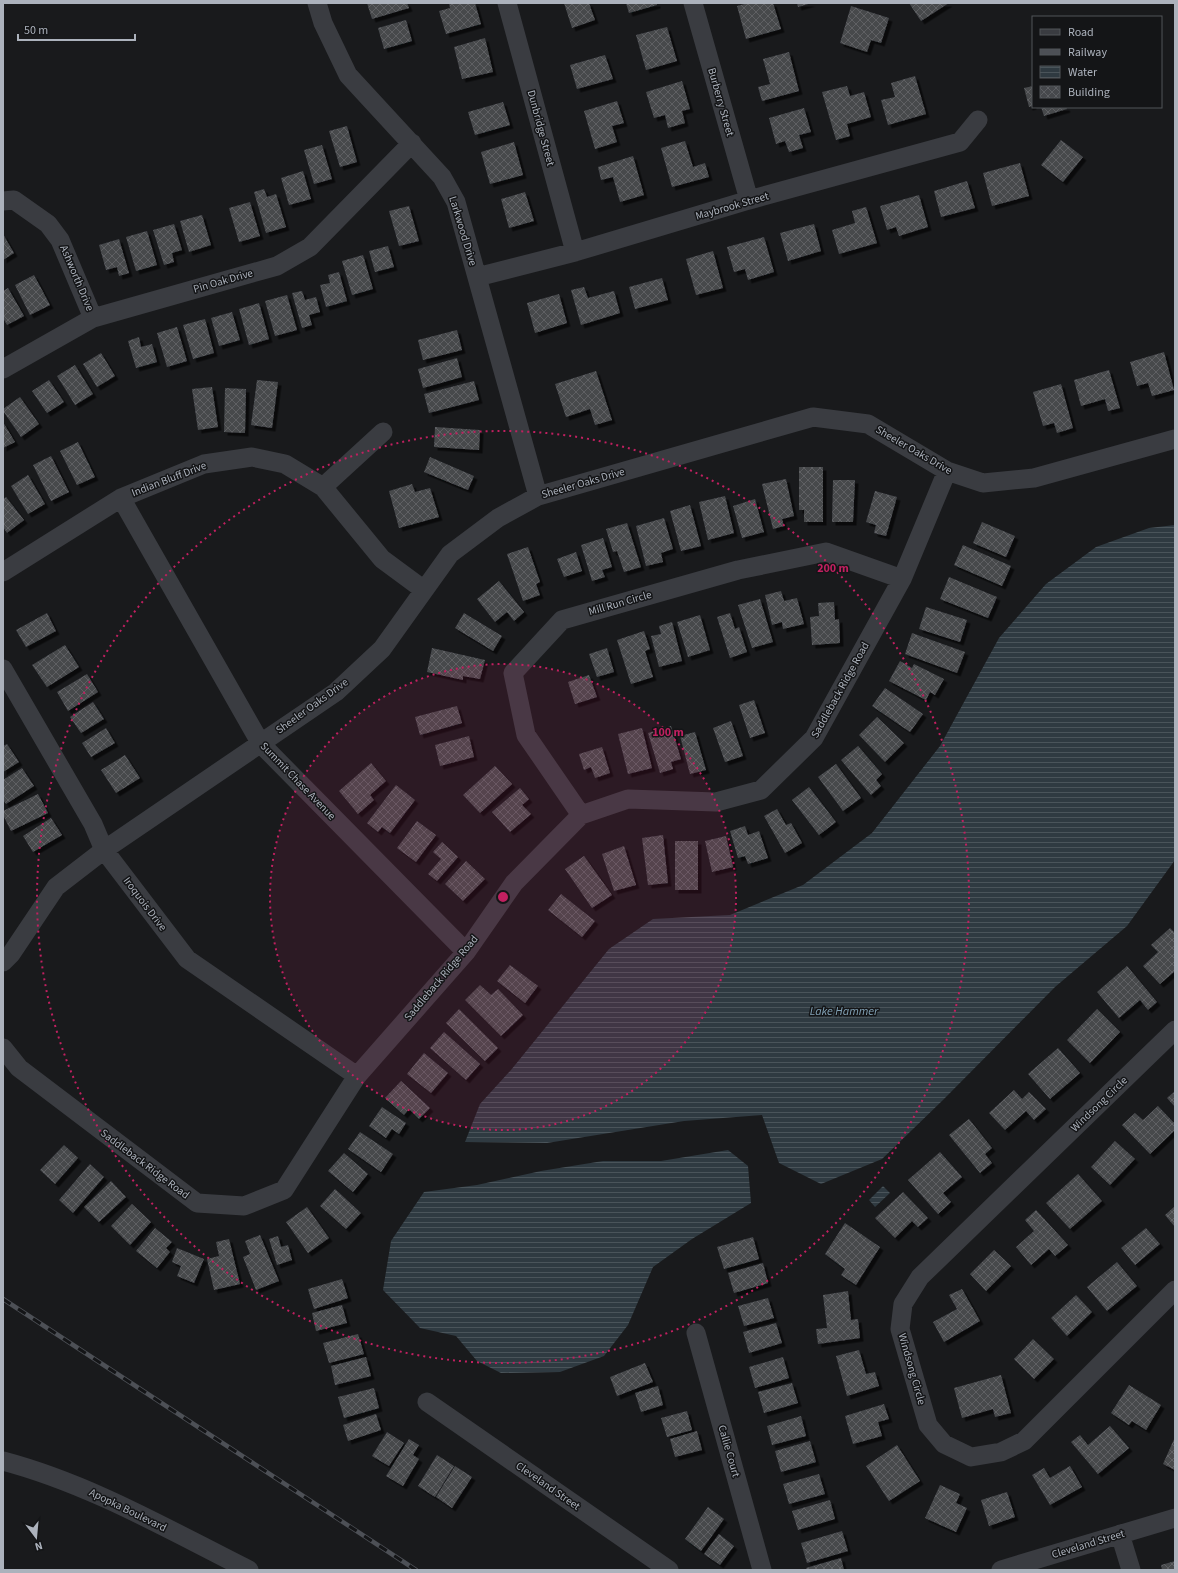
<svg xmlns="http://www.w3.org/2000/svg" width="1178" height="1573" viewBox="0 0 1178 1573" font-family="'Source Sans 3',sans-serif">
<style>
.water{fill:url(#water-rules)}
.building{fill:url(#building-cross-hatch);filter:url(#shadow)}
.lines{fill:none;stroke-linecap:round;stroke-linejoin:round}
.minor{stroke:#3a3c41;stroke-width:19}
.rail-casing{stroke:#4d5056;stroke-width:4.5}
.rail{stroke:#141517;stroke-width:3;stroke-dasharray:9;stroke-linecap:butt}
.ring{fill:none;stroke:#c12060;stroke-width:2;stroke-dasharray:2 4}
.labels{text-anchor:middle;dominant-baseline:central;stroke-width:3;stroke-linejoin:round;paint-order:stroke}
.street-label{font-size:11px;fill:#acb2bc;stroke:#141517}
.water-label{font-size:12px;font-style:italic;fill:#83a3b7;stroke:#141517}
.centre{fill:#c12060;stroke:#141517;stroke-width:2}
.ring-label{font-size:12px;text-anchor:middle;font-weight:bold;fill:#c12060;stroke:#141517;stroke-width:3;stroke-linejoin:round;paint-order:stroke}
</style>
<defs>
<pattern id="water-rules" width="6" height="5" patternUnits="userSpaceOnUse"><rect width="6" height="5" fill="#2f3a41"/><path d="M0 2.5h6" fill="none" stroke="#4a545a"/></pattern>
<pattern id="building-cross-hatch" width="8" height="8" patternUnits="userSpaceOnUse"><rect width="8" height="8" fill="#46484c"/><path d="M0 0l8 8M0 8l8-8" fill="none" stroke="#5e6064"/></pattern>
<filter id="shadow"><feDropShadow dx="3.5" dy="3.5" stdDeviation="0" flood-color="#0009"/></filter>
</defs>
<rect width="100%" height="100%" fill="#191a1c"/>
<path class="water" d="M1175 525V860L1127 926 1055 987 943 1100 882 1159 821 1184 779 1163 762 1115 684 1121 547 1143 465 1142 480 1104 511 1070 609 949 653 919 730 915 803 885 872 833 940 746 999 638 1046 584 1096 547 1149 528Z
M728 1150 748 1166 751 1203 692 1239 653 1267 628 1325 604 1356 560 1372 501 1373 477 1361 456 1336 420 1328 383 1290 391 1241 424 1192 477 1185 541 1171 603 1161H661Z
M883 1186 890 1193 875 1207 869 1200Z"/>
<path class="building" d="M367 3H407L409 8 372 19Z
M449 3H475L481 24 446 34 439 11 450 8Z
M564 3H589L595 20 572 28Z
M626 3H657V5L629 13Z
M748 3H773L781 29 746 39 737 6Z
M797 3H812L798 7Z
M909 3H949L921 21Z
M851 6 889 18 881 43 871 40 867 52 840 43Z
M406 20 412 41 384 49 378 28Z
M667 27 677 61 646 70 636 35Z
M485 38 493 72 462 79 454 47Z
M789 52 799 91 762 101 758 87 770 84 763 59Z
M605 55 613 79 577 89 570 65Z
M915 76 926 114 888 125 881 100 895 97 891 83Z
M682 81 690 109 682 111 685 123 668 128 665 115 654 118 646 92Z
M847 86 850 96 864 92 871 117 847 124 850 136 836 140 822 92Z
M1033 86V106L1029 107 1024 88Z
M617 101 624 123 612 126 617 142 595 149 584 111Z
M503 102 510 125 475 135 468 112Z
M1041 107H1066L1067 109 1044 116Z
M804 108 811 132 799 135 803 148 789 152 785 141 776 144 769 118Z
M347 126 357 162 340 167 329 131Z
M1061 140 1083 157 1063 182 1041 165Z
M685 141 693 167 705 163 709 177 672 187 661 148Z
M514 142 523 175 490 184 481 152Z
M322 145 332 179 314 184 304 150Z
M633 156 644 195 620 202 613 177 601 180 598 167Z
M1020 163 1029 196 992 206 983 173Z
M303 171 311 199 289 205 281 178Z
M967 181 975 208 941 217 934 191Z
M264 189 267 197 276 194 286 227 266 233 254 192Z
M525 192 534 221 509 228 501 199Z
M919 195 928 227 899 236 896 227 887 230 880 206Z
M250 202 260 236 239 242 229 208Z
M409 206 419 241 399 246 389 211Z
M866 207 877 243 839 254 832 230 855 223 852 211Z
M202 215 211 245 189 252 180 221Z
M174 224 182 250 172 253 174 262 164 265 153 230Z
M814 224 821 251 788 261 780 233Z
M147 231 157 265 136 271 126 237Z
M3 234 14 253 3 260Z
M764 237 774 272 748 280 745 269 734 272 727 247Z
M119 239 129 273 119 276 117 267 106 270 99 245Z
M388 246 394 267 375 272 369 251Z
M713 251 723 288 696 295 686 259Z
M363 255 373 289 352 295 342 261Z
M339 272 347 301 326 307 320 285 330 283 328 275Z
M34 275 50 305 30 315 15 285Z
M662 278 668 300 635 309 629 287Z
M584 287 588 298 614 291 620 313 581 325 571 290Z
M8 288 24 316 7 325 3 318V291Z
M302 291 305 300 316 297 320 312 309 315 312 325 302 328 292 293Z
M559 294 567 323 535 333 527 303Z
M287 295 297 330 275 336 265 301Z
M259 303 269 339 249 345 239 309Z
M232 312 240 340 219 346 211 318Z
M205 319 214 353 193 359 183 325Z
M177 327 187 361 167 367 157 333Z
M457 330 462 350 423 360 418 340Z
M139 337 141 347 152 344 157 362 136 368 128 341Z
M1164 352 1174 390 1152 396 1148 383 1137 386 1130 362Z
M101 353 115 376 97 387 83 364Z
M457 358 462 377 423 388 418 369Z
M75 365 93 394 75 405 57 376Z
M1109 370 1120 408 1108 411 1105 399 1081 406 1074 380Z
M596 371 612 420 595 425 590 409 566 417 555 384Z
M49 380 64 402 47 413 32 391Z
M257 380 278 382 272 428 251 425Z
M474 381 479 400 429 413 424 394Z
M1061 384 1073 428 1057 433 1054 423 1043 426 1033 392Z
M212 387 218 427 198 430 192 389Z
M225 388 246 389 245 433 224 432Z
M20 397 39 424 21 437 3 411V409Z
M3 422 15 442 3 448Z
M435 427 480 430 479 450 434 447Z
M78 442 95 477 77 485 60 451Z
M51 456 69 492 51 501 33 465Z
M430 457 474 476 468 490 424 472Z
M799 467H823V522H804V510H799Z
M28 475 45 504 28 514 11 486Z
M786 479 794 516 782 519 784 526 773 529 762 484Z
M833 480H855L853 522H832Z
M412 484 415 492 430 488 439 517 399 528 389 491Z
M875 491 897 497 886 536 874 533 876 525 866 522Z
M725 496 734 533 708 540 699 502Z
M6 497 24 520 7 533 3 527V499Z
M755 499 764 532 742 538 733 506Z
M690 505 701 546 681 551 670 511Z
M664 518 673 549 661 553 663 562 646 566 636 526Z
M982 522 1015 536 1006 557 973 543Z
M627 523 641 567 624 572 617 551 613 552 606 529Z
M603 538 612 567 602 570 605 577 592 581 581 545Z
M963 545 1011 566 1002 586 954 565Z
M528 547 540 582 536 584 540 595 523 601 507 554Z
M576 552 582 571 564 577 557 559Z
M949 577 997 597 988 618 940 599Z
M499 581 524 612 514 621 507 612 495 622 477 599Z
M781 591 784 601 797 598 804 624 783 629 782 622 772 625 765 595Z
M760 599 773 642 752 648 738 605Z
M834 602 835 620 839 619 840 643 812 645 810 617 819 616 818 603Z
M926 607 967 620 960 642 919 629Z
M47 613 56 631 26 647 16 630Z
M464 613 502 636 493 651 455 628Z
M730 613 735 629 739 627 747 652 730 658 717 617Z
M700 615 710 650 688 657 677 622Z
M672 622 682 661 659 667 651 636 661 634 659 626Z
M644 631 650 649 645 651 653 677 631 684 617 640Z
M912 633 965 652 957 673 905 654Z
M65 645 79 667 47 687 32 665Z
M432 648 485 660 480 679 463 676V680L427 672Z
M607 648 614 672 597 677 589 654Z
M900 661 912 668 914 664 944 679 935 695 930 692 926 700 889 681Z
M87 674 98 692 68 711 57 692Z
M589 675 597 697 575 704 568 682Z
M885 688 923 714 910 732 872 706Z
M754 700 765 733 750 738 739 705Z
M93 702 104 719 81 733 70 717Z
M457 706 462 723 420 735 415 717Z
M877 717 904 743 885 762 859 735Z
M731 721 743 756 725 762 713 728Z
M671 726 681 759 671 762 673 769 660 773 648 733Z
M106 728 115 743 91 757 82 743Z
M642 728 652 768 628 774 618 734Z
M695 732 706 770 690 774 680 736Z
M469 736 474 757 440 766 435 745Z
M7 744 19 762 3 772V746Z
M858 746 882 774 876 780 881 786 871 795 841 760Z
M602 747 610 773 595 778 591 767 584 770 579 754Z
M125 755 140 778 116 793 101 770Z
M371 763 386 781 370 795 374 800 358 814 339 791Z
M836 764 861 798 843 811 818 777Z
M495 766 512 784 480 813 463 795Z
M22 768 34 786 6 804 3 800V780Z
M396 785 415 800 390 833 382 827 378 832 367 823Z
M809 787 836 822 819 835 792 800Z
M520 788 529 799 522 805 531 814 510 832 492 812Z
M38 794 48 813 11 831 3 815V811Z
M777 809 786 825 791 823 802 843 785 853 764 816Z
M51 818 62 835 33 852 23 836Z
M417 821 436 835 416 862 397 848Z
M745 826 748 835 759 831 768 858 748 864 745 856 738 858 730 831Z
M663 835 668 883 648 885 642 838Z
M726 836 733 867 712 872 705 841Z
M675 841H698V890H675Z
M442 842 458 857 437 881 428 874 441 859 433 852Z
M624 846 636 885 614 891 602 854Z
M584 856 612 895 592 908 565 869Z
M466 861 485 879 463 901 445 884Z
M561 894 595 921 582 937 548 910Z
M1170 928 1175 933V971L1160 984 1143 966 1158 952 1151 945Z
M510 965 538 986 525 1003 497 981Z
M1127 966 1157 1002 1148 1010 1140 1000 1119 1018 1097 992Z
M480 985 491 995 498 989 523 1015 501 1036 465 1000Z
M459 1009 498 1048 485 1061 446 1023Z
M1097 1009 1120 1032 1090 1063 1067 1040Z
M444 1032 480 1064 466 1080 430 1048Z
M1058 1048 1080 1073 1050 1099 1028 1074Z
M424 1053 448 1073 431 1093 407 1074Z
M401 1081 430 1108 419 1119 409 1109 404 1115 385 1098Z
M1014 1090 1022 1099 1029 1092 1046 1109 1034 1120 1026 1111 1005 1130 989 1113Z
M1175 1091V1107L1167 1098Z
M1158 1106 1175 1124V1130L1150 1154 1122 1125 1135 1113 1143 1120Z
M382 1107 406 1123 399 1134 392 1129 386 1138 369 1126Z
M969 1119 992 1148 985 1154 992 1163 980 1173 949 1135Z
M360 1132 393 1154 381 1172 348 1149Z
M1115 1141 1135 1159 1110 1185 1091 1167Z
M64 1145 78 1158 55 1184 40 1170Z
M940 1152 962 1177 943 1193 951 1202 938 1214 908 1180Z
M344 1153 368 1174 353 1192 328 1171Z
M90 1164 104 1177 73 1213 59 1200Z
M1078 1174 1102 1201 1070 1229 1046 1203Z
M111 1181 126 1197 99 1222 84 1207Z
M335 1189 361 1213 346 1229 320 1206Z
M903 1192 928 1218 918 1227 912 1221 895 1238 875 1218Z
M132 1204 151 1222 130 1245 111 1226Z
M1175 1206V1227L1165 1215Z
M307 1207 329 1238 308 1253 286 1222Z
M1036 1210 1068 1245 1055 1256 1049 1249 1031 1265 1016 1247 1034 1231 1025 1220Z
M845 1223 880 1247 856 1285 841 1275 845 1269 825 1254Z
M155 1228 172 1242 166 1248 170 1252 157 1268 136 1251Z
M1146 1228 1160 1244 1135 1265 1121 1248Z
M260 1235 279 1281 256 1290 243 1257 250 1254 245 1241Z
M278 1236 281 1247 288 1245 292 1260 277 1265 269 1239Z
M753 1237 759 1259 724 1269 717 1247Z
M229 1239 240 1284 214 1290 207 1259 219 1256 216 1242Z
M177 1248 204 1259 194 1283 177 1276 181 1266 172 1262Z
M994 1250 1011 1266 986 1291 970 1274Z
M1117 1262 1137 1286 1107 1311 1087 1287Z
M763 1263 768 1283 734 1293 728 1273Z
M342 1279 348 1298 314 1309 308 1289Z
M962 1289 980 1321 944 1342 933 1322 957 1309 949 1295Z
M848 1291 851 1320 858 1319 860 1338 818 1344 816 1329 827 1328 823 1295Z
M1076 1295 1092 1312 1067 1336 1051 1318Z
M768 1298 774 1318 744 1326 738 1306Z
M342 1305 347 1323 316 1331 312 1313Z
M776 1323 782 1343 749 1353 743 1332Z
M358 1334 364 1354 329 1363 323 1343Z
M1033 1339 1054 1359 1034 1379 1014 1359Z
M859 1350 866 1374 875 1372 879 1386 847 1396 836 1356Z
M366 1357 371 1376 335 1385 331 1366Z
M783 1357 789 1378 755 1388 749 1367Z
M645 1363 653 1382 617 1396 610 1377Z
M1001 1375 1011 1413 995 1417 993 1409 962 1418 954 1388Z
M792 1383 798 1403 764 1413 758 1392Z
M1129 1385 1161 1405 1146 1430 1132 1421 1129 1425 1111 1413Z
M658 1386 663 1405 641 1412 635 1393Z
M374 1388 379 1408 344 1418 338 1397Z
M884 1404 889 1419 878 1422 882 1436 853 1444 845 1416Z
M687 1411 692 1430 667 1437 661 1418Z
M376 1414 381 1430 348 1441 343 1425Z
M801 1416 806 1436 772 1445 767 1426Z
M1110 1426 1129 1448 1098 1474 1071 1442 1080 1435 1088 1445Z
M697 1431 702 1450 675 1457 670 1439Z
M387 1432 404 1443 389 1466 372 1456Z
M1175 1437V1470L1163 1464Z
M409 1439 419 1445 413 1455 419 1459 403 1486 386 1476Z
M810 1441 816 1462 781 1472 775 1451Z
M897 1445 920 1481 889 1501 866 1466Z
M437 1455 454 1466 435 1497 418 1486Z
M455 1466 472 1477 452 1508 436 1497Z
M1070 1466 1082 1487 1050 1505 1032 1475 1044 1468 1050 1478Z
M819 1474 825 1494 789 1504 783 1484Z
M940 1485 960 1494 956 1503 967 1508 956 1532 925 1518Z
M1007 1492 1015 1517 989 1526 981 1500Z
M830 1500 835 1519 798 1530 792 1511Z
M708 1507 724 1519 701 1551 685 1539Z
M842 1531 848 1551 807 1563 801 1543Z
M719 1534 734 1546 720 1565 704 1554Z
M841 1558 844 1570H807L806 1568Z
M1175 1561V1570H1162L1161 1565Z"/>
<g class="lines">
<path class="minor" d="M317 3 323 23 348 75 442 177 456 202 538 496
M507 3 575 252
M693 3 749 200
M3 201 14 200 48 224 60 240 93 318
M477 277 575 252 749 200 960 142 978 120
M3 369 93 318 277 266 310 247 412 143
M323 487 383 432
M121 498 261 744 466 952
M3 572 121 498 204 464 252 457 285 464 323 487 382 559 424 590
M3 669 93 824 104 850 187 959 357 1076
M581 815 526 735 513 673 562 620 738 570 826 552 902 579
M3 962 11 954 56 887 104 850 336 692 382 649 450 554 498 518 538 496 813 417 868 424 947 471 983 483 1034 478 1175 439
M1175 1030 920 1277 903 1304 900 1329 928 1425 944 1444 971 1457 1001 1452 1024 1441 1175 1290
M3 1048 19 1068 197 1203 244 1206 284 1190 357 1076 466 952 514 883 581 815 628 799 716 802 761 790 814 738 902 579 947 471
M696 1333 762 1570
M427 1402 669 1570
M3 1461C90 1484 169 1530 249 1570
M1120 1534 1131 1570
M1001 1570 1175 1518"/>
<defs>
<path id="rail" d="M3 1299 416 1570"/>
</defs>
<use href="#rail" class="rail-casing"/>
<use href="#rail" class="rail"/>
</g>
<circle cx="503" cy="897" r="233" fill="#c12060" fill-opacity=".12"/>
<g class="ring">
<circle cx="503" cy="897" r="233"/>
<circle cx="503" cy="897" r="466"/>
</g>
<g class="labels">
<g class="street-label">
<text transform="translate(721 102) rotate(74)">Burberry Street</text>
<text transform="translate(541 128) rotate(75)">Dunbridge Street</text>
<text transform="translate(732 206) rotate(-16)">Maybrook Street</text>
<text transform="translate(463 231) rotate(73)">Larkwood Drive</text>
<text transform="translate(77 278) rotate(67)">Ashworth Drive</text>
<text transform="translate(223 281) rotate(-16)">Pin Oak Drive</text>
<text transform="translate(914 450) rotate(30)">Sheeler Oaks Drive</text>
<text transform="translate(169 479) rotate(-21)">Indian Bluff Drive</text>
<text transform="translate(583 483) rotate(-16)">Sheeler Oaks Drive</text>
<text transform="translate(620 603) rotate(-16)">Mill Run Circle</text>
<text transform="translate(840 690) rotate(-61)">Saddleback Ridge Road</text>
<text transform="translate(312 706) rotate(-36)">Sheeler Oaks Drive</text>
<text transform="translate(298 781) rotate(46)">Summit Chase Avenue</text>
<text transform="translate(145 904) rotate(53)">Iroquois Drive</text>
<text transform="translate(441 978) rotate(-50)">Saddleback Ridge Road</text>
<text transform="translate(1099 1104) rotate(-44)">Windsong Circle</text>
<text transform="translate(145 1164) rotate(37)">Saddleback Ridge Road</text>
<text transform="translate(912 1369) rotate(74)">Windsong Circle</text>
<text transform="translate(729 1451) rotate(74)">Callie Court</text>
<text transform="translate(548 1486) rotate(35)">Cleveland Street</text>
<text transform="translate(128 1510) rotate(26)">Apopka Boulevard</text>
<text transform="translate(1088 1544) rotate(-17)">Cleveland Street</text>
</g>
<g class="water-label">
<text x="844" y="1011">Lake Hammer</text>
</g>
</g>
<circle cx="503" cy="897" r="6" class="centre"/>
<g class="ring-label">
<text x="833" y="572">200 m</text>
<text x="668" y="736">100 m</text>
</g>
<rect width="1178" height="1573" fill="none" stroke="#acb2bc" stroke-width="8"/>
<rect x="1032" y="16" width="130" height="92" fill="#141517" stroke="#515459"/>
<rect x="1040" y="29" width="20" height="6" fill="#3a3c41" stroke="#515459"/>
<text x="1068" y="36" font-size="12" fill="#acb2bc">Road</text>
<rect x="1040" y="49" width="20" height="6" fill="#4d5056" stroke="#515459"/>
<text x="1068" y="56" font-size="12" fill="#acb2bc">Railway</text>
<rect x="1040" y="66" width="20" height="12" fill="url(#water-rules)" stroke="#515459"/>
<text x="1068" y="76" font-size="12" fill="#acb2bc">Water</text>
<rect x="1040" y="86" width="20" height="12" fill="url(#building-cross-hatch)" stroke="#515459"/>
<text x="1068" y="96" font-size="12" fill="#acb2bc">Building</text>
<g transform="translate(36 1537) rotate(164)" stroke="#141517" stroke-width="3" paint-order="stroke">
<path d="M0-3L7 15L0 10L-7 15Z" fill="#acb2bc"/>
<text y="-6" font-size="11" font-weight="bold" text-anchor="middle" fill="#acb2bc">N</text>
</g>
<path d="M18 34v6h117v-6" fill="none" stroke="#acb2bc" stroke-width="2"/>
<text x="24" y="34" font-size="12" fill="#acb2bc" stroke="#141517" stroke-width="3" paint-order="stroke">50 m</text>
</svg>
